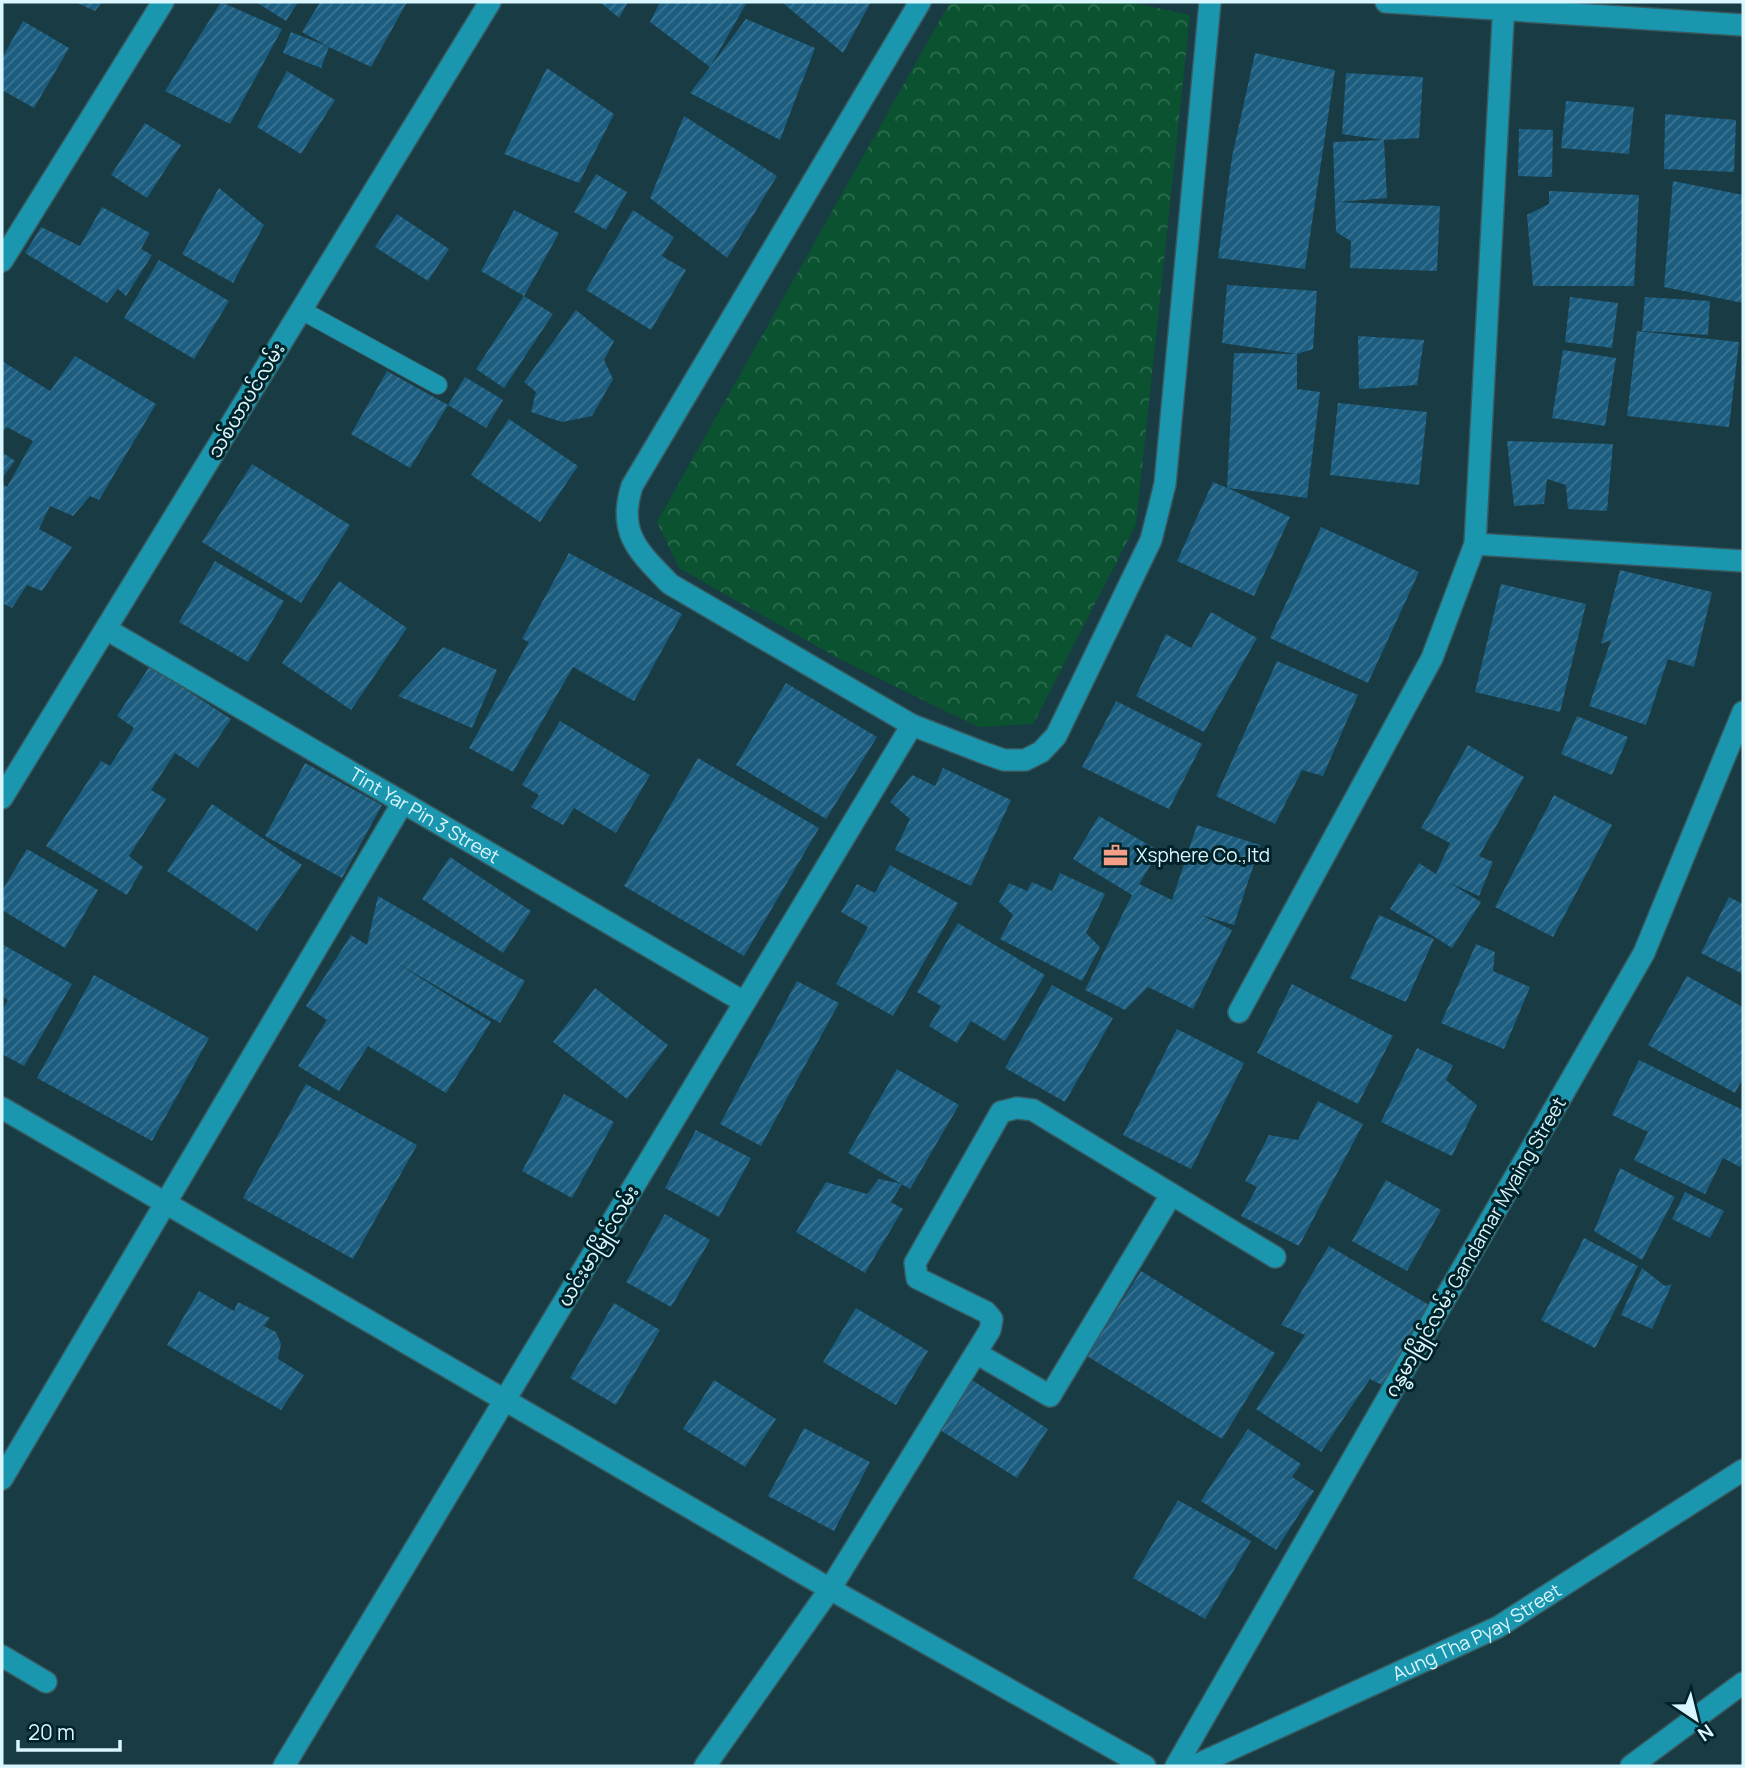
<svg xmlns="http://www.w3.org/2000/svg" width="1745" height="1768" viewBox="0 0 1745 1768" font-family="Manrope,'Noto Sans Myanmar',sans-serif">
<style>
.forest{fill:url(#forest-crowns)}
.building{fill:url(#building-hatch)}
.lines{fill:none;stroke-linecap:round;stroke-linejoin:round}
.service-casing{stroke:#395960;stroke-width:20}
.minor-casing{stroke:#395960;stroke-width:24}
.service{stroke:#1a96ae;stroke-width:18}
.minor{stroke:#1a96ae;stroke-width:21}
.labels{text-anchor:middle;dominant-baseline:central;stroke-width:6;stroke-linejoin:round;paint-order:stroke}
.street-label{font-size:19px;fill:#daf6fe;stroke:#002229}
.poi-label{font-size:19px;fill:#daf6fe;stroke:#002229;text-anchor:start}
</style>
<defs>
<pattern id="forest-crowns" width="20" height="18" patternUnits="userSpaceOnUse" patternTransform="scale(1.75)"><rect width="20" height="18" fill="#0b5330"/><path d="M2 6a3 3 0 1 1 6 0M12 15a3 3 0 1 1 6 0" fill="none" stroke="#2e6c4f"/></pattern>
<pattern id="building-hatch" width="6" height="6" patternUnits="userSpaceOnUse" patternTransform="scale(1.75)"><rect width="6" height="6" fill="#1c5d7f"/><path d="M-1 1l2-2M0 6l6-6M5 7l2-2" fill="none" stroke="#3c7592"/></pattern>
</defs>
<rect width="100%" height="100%" fill="#193b43"/>
<path class="forest" d="M950 2H1130L1190 15 1136 524 1033 724 978 727 836 657 679 568 657 522Z"/>
<path class="building" d="M75 2H102L95 11Z
M221 2 282 29 230 124 165 91Z
M256 2H298L286 21Z
M320 2H407L371 67 329 47 321 68 283 53 291 32 329 47 302 32Z
M600 2H628L619 18Z
M660 2H747L710 67 746 19 815 48 780 140 690 93 710 67 650 22Z
M786 2H871L843 53 784 4Z
M23 21 69 48 34 108 2 90V58Z
M1255 53 1335 70 1305 269 1218 258 1232 157Z
M547 68 614 114 579 183 504 154Z
M287 71 335 100 301 154 257 127Z
M1346 73 1423 77 1419 138 1384 140 1342 134Z
M1566 101 1634 107 1629 154 1561 148Z
M1665 114 1736 120 1734 172 1664 169Z
M684 116 777 176 727 258 650 198Z
M145 123 181 145 147 198 111 175Z
M1519 129 1553 130 1552 177 1518 176Z
M1384 140 1387 198 1337 202 1440 206 1437 271 1350 268 1351 241 1336 232 1333 142Z
M596 174 627 192 606 230 574 212Z
M1673 181 1743 195V303L1664 287Z
M219 188 264 225 233 283 182 254Z
M1549 191 1639 195 1634 286H1533L1527 215 1549 204Z
M102 207 150 233 141 249 152 255 126 296 118 289 107 303 25 253 41 227 80 246Z
M514 210 559 233 524 296 553 314 504 388 476 369 524 296 481 271Z
M633 210 674 237 662 256 686 270 651 330 586 290Z
M397 214 449 249 428 281 375 247Z
M159 260 229 301 194 359 124 318Z
M1227 285 1317 291 1313 349 1297 354V389L1320 392 1307 498 1228 488 1290 517 1254 596 1177 561 1213 482 1227 488 1234 353 1297 354 1222 343Z
M1570 297 1618 303 1612 348 1565 342Z
M1645 297 1710 301 1708 335 1642 331Z
M576 310 614 341 604 360 613 379 592 416 562 422 531 412 536 392 524 382Z
M1637 331 1739 342 1729 427 1627 416Z
M1358 336 1424 340 1417 385 1359 389Z
M1563 350 1616 358 1605 426 1552 418Z
M75 356 156 404 99 500 90 496 73 516 50 506 39 529 72 547 42 591 27 585 12 608 2 603V484L7 487 33 441 7 427 2 432V361L50 391Z
M387 371 448 405 410 468 351 434Z
M465 377 503 400 486 428 448 405Z
M1338 403 1427 412 1419 485 1330 475Z
M509 419 578 466 540 522 471 475Z
M1507 441 1613 444 1607 511 1568 509 1566 485 1547 479 1544 504 1514 506Z
M2 452 15 461 2 478Z
M252 464 350 525 301 603 202 542Z
M1321 527 1419 572 1368 683 1270 638Z
M569 553 682 614 634 701 573 667 513 772 469 748 529 642 522 639Z
M215 561 284 601 248 662 179 622Z
M1620 570 1712 592 1694 667 1668 659 1646 725 1589 706 1611 640 1601 644Z
M339 581 407 628 351 710 282 663Z
M1501 584 1586 604 1560 712 1475 692Z
M1211 612 1257 638 1204 732 1136 696 1166 634 1191 648Z
M443 647 497 670 472 728 398 696Z
M1277 661 1358 695 1323 776 1302 770 1275 824 1216 796Z
M150 666 231 719 198 768 175 753 151 790 166 799 129 856 143 867 127 895 46 846 101 761 110 766 134 728 117 716Z
M786 683 877 737 826 819 736 765Z
M1116 701 1202 744 1169 809 1082 767Z
M1577 716 1628 737 1612 775 1561 754Z
M560 721 650 775 616 833 574 808 563 825 531 807 539 795 522 785Z
M1468 745 1524 777 1479 856 1493 862 1479 896 1450 883 1481 902 1452 948 1390 909 1419 863 1436 874 1450 843 1421 828Z
M698 758 819 828 744 956 624 886Z
M305 763 382 805 342 878 265 836Z
M943 768 1011 800 971 886 895 850 910 819 890 802 912 775 935 786Z
M1554 795 1612 825 1553 937 1495 907Z
M212 804 302 865 257 931 167 871Z
M1099 816 1159 851 1139 884 1172 900 1197 825 1260 845 1234 925 1201 915 1232 930 1193 1009 1148 987 1125 1010 1085 990 1132 895 1073 859Z
M27 849 98 890 65 948 2 910V891Z
M450 857 531 911 503 953 422 899Z
M890 865 958 903 893 1016 836 984 868 927 841 912 857 884 875 893Z
M1060 873 1105 894 1086 933 1100 947 1082 981 1000 939 1013 915 999 902 1009 883 1027 891 1032 882 1052 891Z
M378 896 525 981 500 1023 395 962 491 1022 446 1093 368 1046 339 1091 298 1066 327 1020 306 1006 351 935 367 945Z
M1729 897 1743 904V974L1701 953Z
M1379 915 1434 939 1406 1002 1350 978Z
M958 923 1045 975 1005 1041 971 1021 957 1043 929 1026 941 1006 917 992Z
M2 944 72 984 24 1066 2 1054V1010L8 1000 2 997Z
M1476 944 1495 952 1493 971 1530 987 1504 1049 1441 1023Z
M94 975 209 1038 152 1141 37 1078Z
M1687 976 1743 1007V1078L1735 1093 1648 1045Z
M797 981 839 1003 761 1146 720 1124Z
M1292 984 1393 1036 1358 1104 1257 1053Z
M1052 985 1113 1018 1065 1102 1005 1068Z
M595 988 668 1045 627 1099 553 1042Z
M1177 1029 1244 1063 1191 1169 1123 1135Z
M1417 1048 1453 1065 1446 1080 1477 1105 1452 1156 1381 1122Z
M1639 1060 1743 1110V1160L1740 1167 1723 1158 1705 1194 1634 1160 1648 1132 1612 1115Z
M897 1069 959 1105 910 1189 848 1153Z
M306 1084 417 1145 353 1259 243 1198Z
M564 1094 614 1122 572 1198 522 1171Z
M1318 1101 1363 1124 1299 1246 1241 1216 1257 1187 1245 1181 1269 1135 1298 1140Z
M696 1130 751 1158 719 1217 665 1188Z
M1620 1168 1675 1197 1642 1260 1594 1231Z
M879 1179 902 1184 891 1202 903 1209 865 1273 796 1232 826 1182 867 1194Z
M1386 1180 1441 1210 1407 1271 1352 1241Z
M1685 1192 1724 1211 1710 1238 1672 1219Z
M665 1214 710 1240 671 1307 626 1282Z
M1584 1238 1638 1266 1595 1348 1541 1320Z
M1329 1246 1429 1305 1382 1385 1370 1379 1321 1452 1256 1409 1305 1335 1281 1325Z
M1642 1268 1665 1286 1672 1284 1652 1329 1621 1315Z
M1141 1271 1275 1353 1222 1439 1087 1356Z
M199 1291 234 1311 238 1302 270 1318 264 1326 276 1332 281 1344 278 1359 304 1375 281 1410 167 1345Z
M614 1303 660 1330 616 1405 570 1378Z
M856 1308 928 1351 896 1405 823 1362Z
M714 1380 776 1419 745 1467 683 1429Z
M972 1380 1048 1429 1017 1478 940 1430Z
M804 1428 870 1462 834 1531 768 1496Z
M1248 1429 1301 1464 1292 1477 1314 1491 1276 1550 1201 1501Z
M1178 1500 1251 1541 1205 1619 1133 1578Z"/>
<g class="lines">
<defs>
<path id="service" d="M301 310 438 385"/>
<g id="minor">
<path d="M920 2 632 486C617 533 638 551 670 584L912 725 984 753 1004 760H1025L1041 752 1056 736 1151 540 1165 484 1210 2"/>
<path d="M1386 2 1743 25"/>
<path d="M2 261 163 2"/>
<path d="M1475 544 1743 561"/>
<path id="s1" d="M106 629 744 1002"/>
<path d="M2 798 490 2"/>
<path d="M1239 1012 1432 658 1475 544 1504 2"/>
<path d="M2 1108 830 1589 1145 1766"/>
<path d="M976 1353 1050 1396 1171 1195"/>
<path d="M2 1479 402 804"/>
<path d="M2 1656 46 1682"/>
<path d="M284 1766 912 725"/>
<path d="M705 1766 830 1589 990 1330 992 1319 986 1312 917 1278 915 1263 1001 1112 1017 1108 1033 1110 1275 1257"/>
<path d="M1176 1766 1644 953 1743 712"/>
<path id="s2" d="M1194 1766 1498 1627 1743 1470"/>
<path d="M1631 1766 1743 1683"/>
</g>
</defs>
<use href="#service" class="service-casing"/>
<use href="#minor" class="minor-casing"/>
<use href="#service" class="service"/>
<use href="#minor" class="minor"/>
</g>
<defs>
<symbol id="office-bare" viewBox="-9 -9 18 18"><path d="M-6-3h4V-5.5h4V-3h4V5H-6ZM-1-4.5V-3h2v-1.5ZM-6 0V1H6V0Z" fill="#f49e87" stroke="#002229" stroke-width="2.5" paint-order="stroke"/></symbol>
</defs>
<g fill-rule="evenodd">
<use href="#office-bare" x="1098" y="838" width="35" height="35"/>
</g>
<g class="labels">
<g class="street-label">
<text transform="translate(246 400) rotate(-59)">သစ်ယာပင်လမ်း</text>
<text stroke="none"><textPath href="#s1" startOffset="369">Tint Yar Pin 3 Street</textPath></text>
<text transform="translate(598 1246) rotate(-59)">ယင်းမာမြိုင်လမ်း</text>
<text transform="translate(1475 1247) rotate(-60)">ဂန္ဓမာမြိုင်လမ်း Gandamar Myaing Street</text>
<text stroke="none"><textPath href="#s2" startOffset="313">Aung Tha Pyay Street</textPath></text>
</g>
<g class="poi-label">
<text x="1136" y="855">Xsphere Co.,ltd</text>
</g>
</g>
<rect width="1745" height="1768" fill="none" stroke="#daf6fe" stroke-width="7"/>
<g transform="translate(1696 1719) rotate(145)" stroke="#002229" stroke-width="5" paint-order="stroke">
<path d="M0-5L12 26L0 18L-12 26Z" fill="#daf6fe"/>
<text y="-10" font-size="19" font-weight="bold" text-anchor="middle" fill="#daf6fe">N</text>
</g>
<path d="M18 1740v10h102v-10" fill="none" stroke="#daf6fe" stroke-width="3.5"/>
<text x="28" y="1740" font-size="21" fill="#daf6fe" stroke="#002229" stroke-width="5" paint-order="stroke">20 m</text>
</svg>
